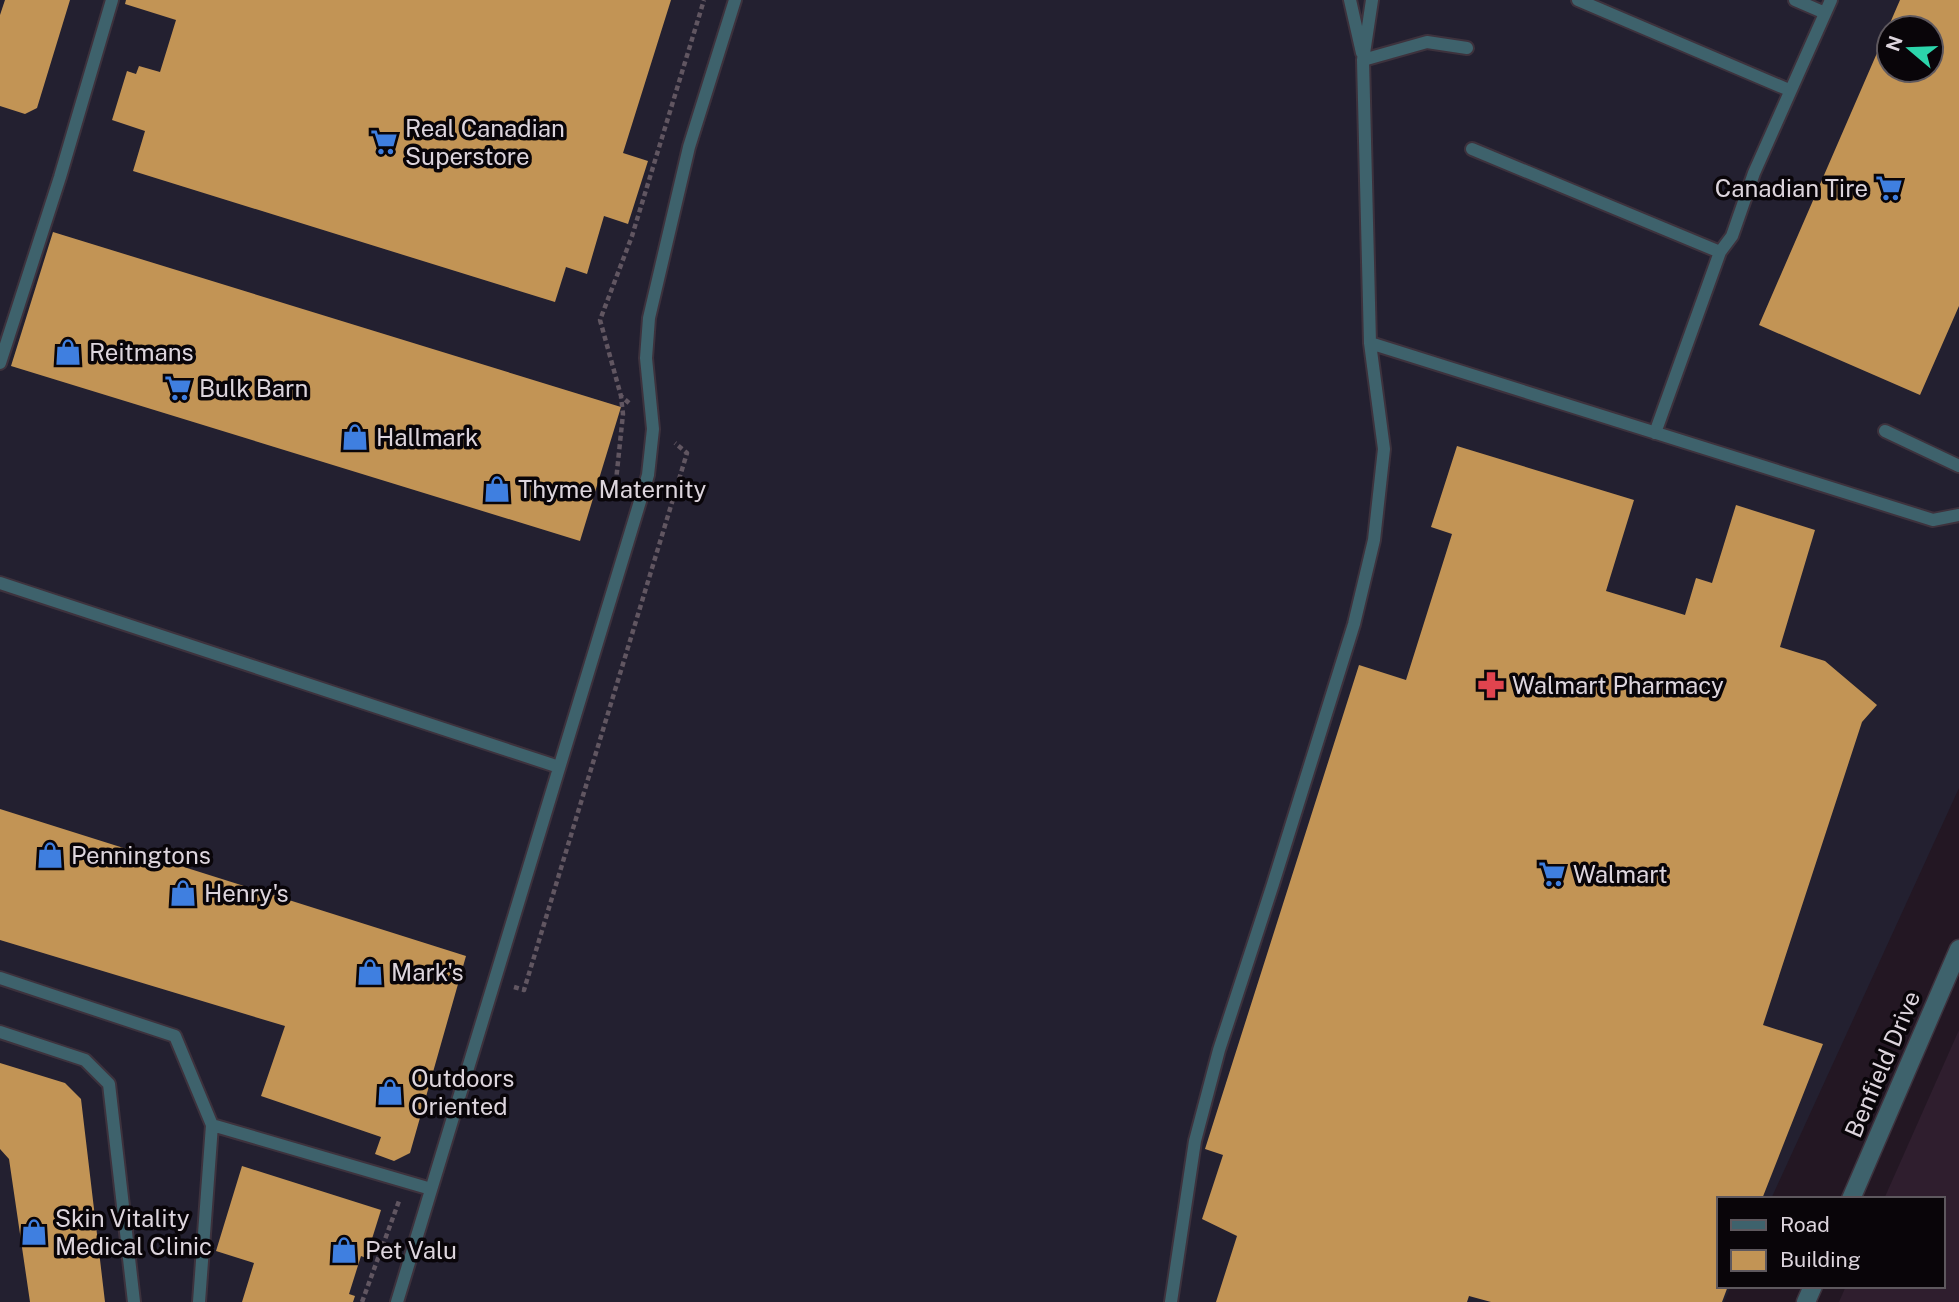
<svg xmlns="http://www.w3.org/2000/svg" width="1959" height="1302" viewBox="0 0 1959 1302" font-family="'Public Sans',sans-serif">
<style>
.commercial{fill:#232030;fill-rule:evenodd}
.built{fill:#2f1e2e}
.building{fill:#c29455;fill-rule:evenodd}
.lines{fill:none;stroke-linecap:round;stroke-linejoin:round}
.service-casing{stroke:#3d323d;stroke-width:16}
.minor-casing{stroke:#3d323d;stroke-width:21}
.path{stroke:#615661;stroke-width:4.5;stroke-dasharray:5 3.5;stroke-linecap:butt}
.service{stroke:#3e626c;stroke-width:12}
.minor{stroke:#3e626c;stroke-width:18}
.labels{text-anchor:middle;dominant-baseline:central;stroke-width:7;stroke-linejoin:round;paint-order:stroke}
.poi-label{font-size:24px;fill:#ddd5dd;stroke:#090509;text-anchor:start}
.street-label{font-size:24px;fill:#ddd5dd;stroke:#090509}
</style>
<rect width="100%" height="100%" fill="#231723"/>
<path class="commercial" d="M0 0H1959V788L1771 1199H1719V1286H1731L1724 1302H0ZM1889 28H1931V70H1889Z"/>
<path class="built" d="M1959 1030V1302H1839L1846 1286H1943V1199H1884Z"/>
<path class="building" d="M5 0H70L37 108 25 114 0 106V15Z
M126 0H671L623 153 648 161 628 224 604 216 587 274 566 267 555 302 133 171 145 131 112 120 127 71 136 74 139 66 160 72 176 20 125 4Z
M1900 0H1959V306L1920 395 1759 325ZM1889 28H1931V70H1889Z
M53 232 621 407 580 541 11 366Z
M1457 446 1634 500 1606 591 1685 615 1696 578 1712 583 1736 505 1815 530 1780 647 1825 661 1877 705 1862 722 1763 1025 1823 1044 1762 1199H1719V1286H1728L1722 1302H1491L1469 1296 1467 1302H1216L1237 1236 1202 1219 1223 1155 1205 1149 1359 665 1406 680 1452 534 1431 527Z
M0 809 466 956 410 1153 394 1161 375 1154 381 1137 261 1096 285 1026 0 940Z
M0 1063 65 1083 81 1099 105 1302H30L9 1159 0 1149Z
M242 1166 381 1210 366 1258 361 1256 349 1294 355 1296 353 1302H242L254 1263 216 1251Z"/>
<g class="lines">
<defs>
<path id="service" d="M1350 0 1362 53
M1372 0 1363 60 1370 343 1933 520 1959 515
M1578 0 1789 90
M1795 0 1825 13
M1363 60 1427 42 1467 48
M1472 149 1720 252
M0 363 60 177 112 0
M1885 431 1959 466
M1655 433 1720 252 1732 236 1754 173 1831 0
M0 583 559 767
M0 978 175 1036 212 1125 199 1302
M0 1032 85 1060 109 1084 134 1302
M212 1125 431 1189
M397 1302 648 475 653 429 646 358 649 318 689 147 735 0
M1171 1302 1195 1141 1219 1050 1273 884 1354 624 1374 540 1384 449 1370 343"/>
<path id="minor" d="M1851 1199 1959 949
M1806 1302 1813 1286"/>
</defs>
<use href="#service" class="service-casing"/>
<use href="#minor" class="minor-casing"/>
<path class="path" d="M629 403 621 396 600 320 632 236 704 0
M614 500 623 414 621 397
M514 987 524 990 687 453 675 443
M362 1302 399 1201"/>
<use href="#service" class="service"/>
<use href="#minor" class="minor"/>
</g>
<defs>
<symbol id="supermarket-bare" viewBox="-9 -9 18 18"><path d="M-6-5.5h2.5l.6 2H6L4.5 2H-2.5L-4.4-4H-6ZM-1.5 3.2a1.3 1.3 0 1 0 .1 0ZM3 3.2a1.3 1.3 0 1 0 .1 0Z" fill="#3f7fe0" stroke="#090509" stroke-width="2.5" paint-order="stroke"/></symbol>
<symbol id="shop-bare" viewBox="-9 -9 18 18"><path d="M-5-2.5h2.3a2.7 3.5 0 0 1 5.4 0H5L5.5 6h-11ZM-1.5-2.5h3a1.5 2.3 0 0 0-3 0Z" fill="#3f7fe0" stroke="#090509" stroke-width="2.5" paint-order="stroke"/></symbol>
<symbol id="pharmacy-bare" viewBox="-9 -9 18 18"><path d="M-2-6h4v4h4v4h-4v4h-4v-4h-4v-4h4Z" fill="#e0444e" stroke="#090509" stroke-width="2.5" paint-order="stroke"/></symbol>
</defs>
<g fill-rule="evenodd">
<use href="#supermarket-bare" x="365" y="123" width="38" height="38"/>
<use href="#supermarket-bare" x="1870" y="169" width="38" height="38"/>
<use href="#shop-bare" x="49" y="333" width="38" height="38"/>
<use href="#supermarket-bare" x="159" y="369" width="38" height="38"/>
<use href="#shop-bare" x="336" y="418" width="38" height="38"/>
<use href="#shop-bare" x="478" y="470" width="38" height="38"/>
<use href="#pharmacy-bare" x="1472" y="666" width="38" height="38"/>
<use href="#shop-bare" x="31" y="836" width="38" height="38"/>
<use href="#supermarket-bare" x="1533" y="855" width="38" height="38"/>
<use href="#shop-bare" x="164" y="874" width="38" height="38"/>
<use href="#shop-bare" x="351" y="953" width="38" height="38"/>
<use href="#shop-bare" x="371" y="1073" width="38" height="38"/>
<use href="#shop-bare" x="15" y="1213" width="38" height="38"/>
<use href="#shop-bare" x="325" y="1231" width="38" height="38"/>
</g>
<g class="labels">
<g class="poi-label">
<text x="405" y="128">Real Canadian<tspan x="405" dy="28">Superstore</tspan></text>
<text x="1868" y="188" text-anchor="end">Canadian Tire</text>
<text x="89" y="352">Reitmans</text>
<text x="199" y="388">Bulk Barn</text>
<text x="376" y="437">Hallmark</text>
<text x="518" y="489">Thyme Maternity</text>
<text x="1512" y="685">Walmart Pharmacy</text>
<text x="71" y="855">Penningtons</text>
<text x="1573" y="874">Walmart</text>
<text x="204" y="893">Henry's</text>
<text x="391" y="972">Mark's</text>
<text x="411" y="1078">Outdoors<tspan x="411" dy="28">Oriented</tspan></text>
<text x="55" y="1218">Skin Vitality<tspan x="55" dy="28">Medical Clinic</tspan></text>
<text x="365" y="1250">Pet Valu</text>
</g>
<g class="street-label">
<text transform="translate(1882 1064) rotate(-67)">Benfield Drive</text>
</g>
</g>
<rect x="1717" y="1197" width="228" height="91" fill="#090509" stroke="#5e585e" stroke-width="2"/>
<rect x="1731" y="1220" width="35" height="10" fill="#3e626c" stroke="#5e585e" stroke-width="2"/>
<text x="1780" y="1232" font-size="21" fill="#ddd5dd">Road</text>
<rect x="1731" y="1250" width="35" height="21" fill="#c29455" stroke="#5e585e" stroke-width="2"/>
<text x="1780" y="1267" font-size="21" fill="#ddd5dd">Building</text>
<g transform="translate(1910 49) rotate(289)"><circle r="33" fill="#090509" stroke="#5e585e" stroke-width="2"/>
<path d="M0-5L12 26L0 18L-12 26Z" fill="#2cd5ab"/>
<text y="-10" font-size="19" font-weight="bold" text-anchor="middle" fill="#ddd5dd">N</text>
</g>
</svg>
